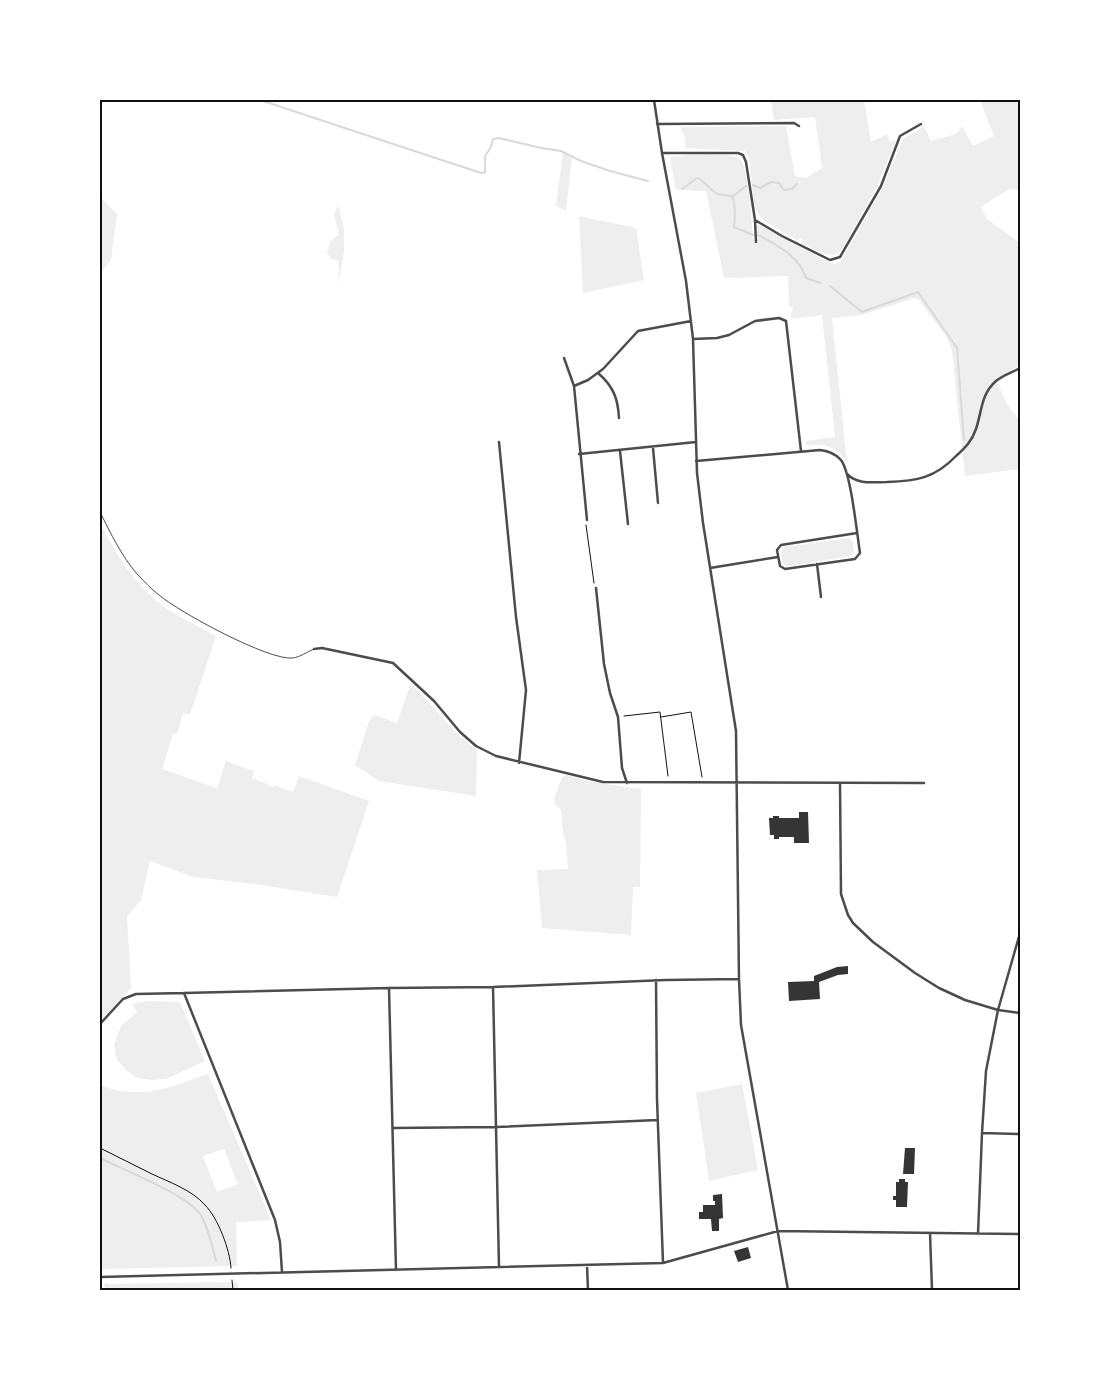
<svg xmlns="http://www.w3.org/2000/svg" width="1120" height="1390" viewBox="0 0 1120 1390" font-family="Quicksand,sans-serif">
<style>
.green{fill:#eee;fill-rule:evenodd}
.lines{fill:none;stroke-linecap:round;stroke-linejoin:round}
.stream{stroke:#d9d9d9;stroke-width:2}
.building{fill:#353535}
.path{stroke:#111;stroke-width:1}
.service{stroke:#4c4c4c;stroke-width:1}
.minor{stroke:#4c4c4c;stroke-width:2.5}
.neatline{fill:none;stroke:#111;stroke-width:2}
</style>
<rect width="100%" height="100%" fill="#fff"/>
<path class="green" d="M771 100H864L871 142 887 134 890 142 896 140 876 189 841 251C828 261 814 249 802 243L803 240 799 238 798 241 764 221 757 212 754 205 749 159 745 151 685 148V137L680 127 786 126 795 176 806 178 822 168 815 117 774 120Z
M980 100H1020V193L1018 190 1009 189 981 207 987 219 1020 243V365L996 380 1007 404 1020 421V469L965 476 952 351 946 336 919 300 915 298 861 315 832 318 846 454 849 462 846 461C840 452 831 445 819 445 815 445 811 446 807 445L805 441 835 437 822 315 791 319V314L793 308 789 306 788 276 724 278 706 191 676 190 670 157C683 155 731 151 740 159 749 168 752 224 753 240L758 239 756 226 760 225 828 262 835 264 840 262 882 189 903 139 924 126 931 141 956 134 962 126 973 146 994 136Z
M563 152 572 157 566 211 556 206Z
M100 197 117 214 111 260 100 274Z
M338 205 344 228V252L338 286 339 272 338 260 331 259 327 253 330 242 339 234 334 215Z
M579 216 636 228 644 280 583 293Z
M100 523C120 561 137 590 175 614 188 622 203 628 216 636L190 715 183 713 177 734H173L162 769 217 788 226 761 254 771 252 778 274 787V785L293 792 299 776 369 801 337 897 255 884 193 877 150 861 141 900 127 917 131 988 100 1021Z
M849 538 853 542 854 552 851 556 790 566 785 565 782 562 781 551 784 547Z
M411 683 459 736 477 750 476 796 379 781 355 765 369 721 374 715 397 723Z
M566 775 592 782 641 789 640 887H633L631 935 542 928 537 870 568 869 566 841 563 834 561 810 554 803V799L562 778Z
M148 1001 180 1002 205 1061 166 1079 153 1080 137 1078 126 1070 117 1060 114 1045 121 1026 137 1012 132 1004Z
M208 1074 271 1220 236 1222 237 1266 100 1269V1085C143 1101 167 1088 208 1074ZM224 1149 238 1184 217 1192 203 1156Z
M742 1084 758 1170 709 1181 696 1093Z
M237 1282 239 1290H107L103 1284Z"/>
<g class="lines">
<path class="stream" d="M260 100 481 173 485 172V156L491 147 493 139 499 138 541 148 561 151 581 161 610 171 648 181
M753 185 760 188 771 182 779 183 784 190 792 189 797 184
M682 189 697 178C705 181 709 189 716 193 720 196 727 194 731 196 736 199 735 222 734 227L753 235
M732 197 746 186
M758 235C776 244 800 257 806 278L821 283
M830 286 862 312 918 292 957 348 964 440
M100 1158C124 1170 191 1196 202 1217 209 1230 212 1246 216 1261"/>
</g>
<path class="building" d="M799 812H808L809 843H794V837H779V839H774V835H770L769 818H773V816H779V818H799Z
M848 966V974L838 975 819 982 820 999 789 1001 788 982 814 981V976L837 967Z
M905 1148H915L914 1174H903Z
M899 1179H905V1182H908L907 1207H896V1200H893V1196H896V1182H899Z
M722 1194 723 1218 719 1219V1231H712L711 1219H699V1212H703V1205H715V1201H713V1195Z
M748 1247 751 1258 738 1262 734 1251Z"/>
<g class="lines">
<path class="path" d="M586 525 594 583
M624 716 660 712 668 776
M661 717 691 712 702 777
M100 1148C117 1157 135 1165 152 1174 169 1182 192 1190 205 1205 218 1218 230 1250 231 1268
M232 1280 233 1290"/>
<path class="service" d="M100 512C111 534 121 555 137 574 144 581 151 589 159 595 179 612 269 661 293 658 300 657 307 652 314 649"/>
<path class="minor" d="M654 100 662 153 686 281 693 339 697 473 703 523 736 731 739 979 741 1025 788 1290
M657 124 794 123 799 126
M662 153H738L743 155 746 162 755 220 782 236 830 260 840 257 881 186 900 136 921 124
M755 220 756 242
M693 339 717 338 729 335 755 321 779 318 786 321 801 451
M564 358 574 386
M598 373C613 386 618 398 619 418
M499 442 516 617 526 690 519 763
M653 448 658 503
M620 451 628 524
M579 454 696 442
M696 461 820 450C828 451 836 454 841 460 851 473 857 534 860 553L855 559 785 569 780 566 777 550 781 545 857 533
M847 474C858 485 873 482 887 482 917 481 935 478 956 456 965 448 972 441 976 429 982 411 981 394 996 381 1003 375 1013 372 1020 368
M587 520 574 386 588 380 603 369 638 331 691 321
M817 564 821 597
M710 568 778 557
M596 588 604 664 610 693 618 717 622 768 627 783
M314 649 322 648 393 663 434 701 460 732 476 746 496 756 603 782 924 783
M840 783 841 894 848 915 853 923 873 942 915 973 939 988 965 1000 998 1010 1020 1013
M656 980 657 1099 663 1263
M493 987 499 1267
M389 988 396 1270
M100 1024 123 999 136 994 184 993
M393 1128 497 1127 658 1120
M982 1133 1020 1134
M930 1233 932 1290
M978 1234 982 1133 986 1071 998 1010 1020 933
M587 1265 588 1290
M282 1272 280 1242 275 1220 184 993 389 988 493 987 666 980 739 979
M100 1277 663 1263 778 1231 1020 1234"/>
</g>
<rect width="1120" height="1390" fill="none" stroke="#ffffff" stroke-width="202"/>
<rect x="101" y="101" width="918" height="1188" class="neatline"/>
</svg>
